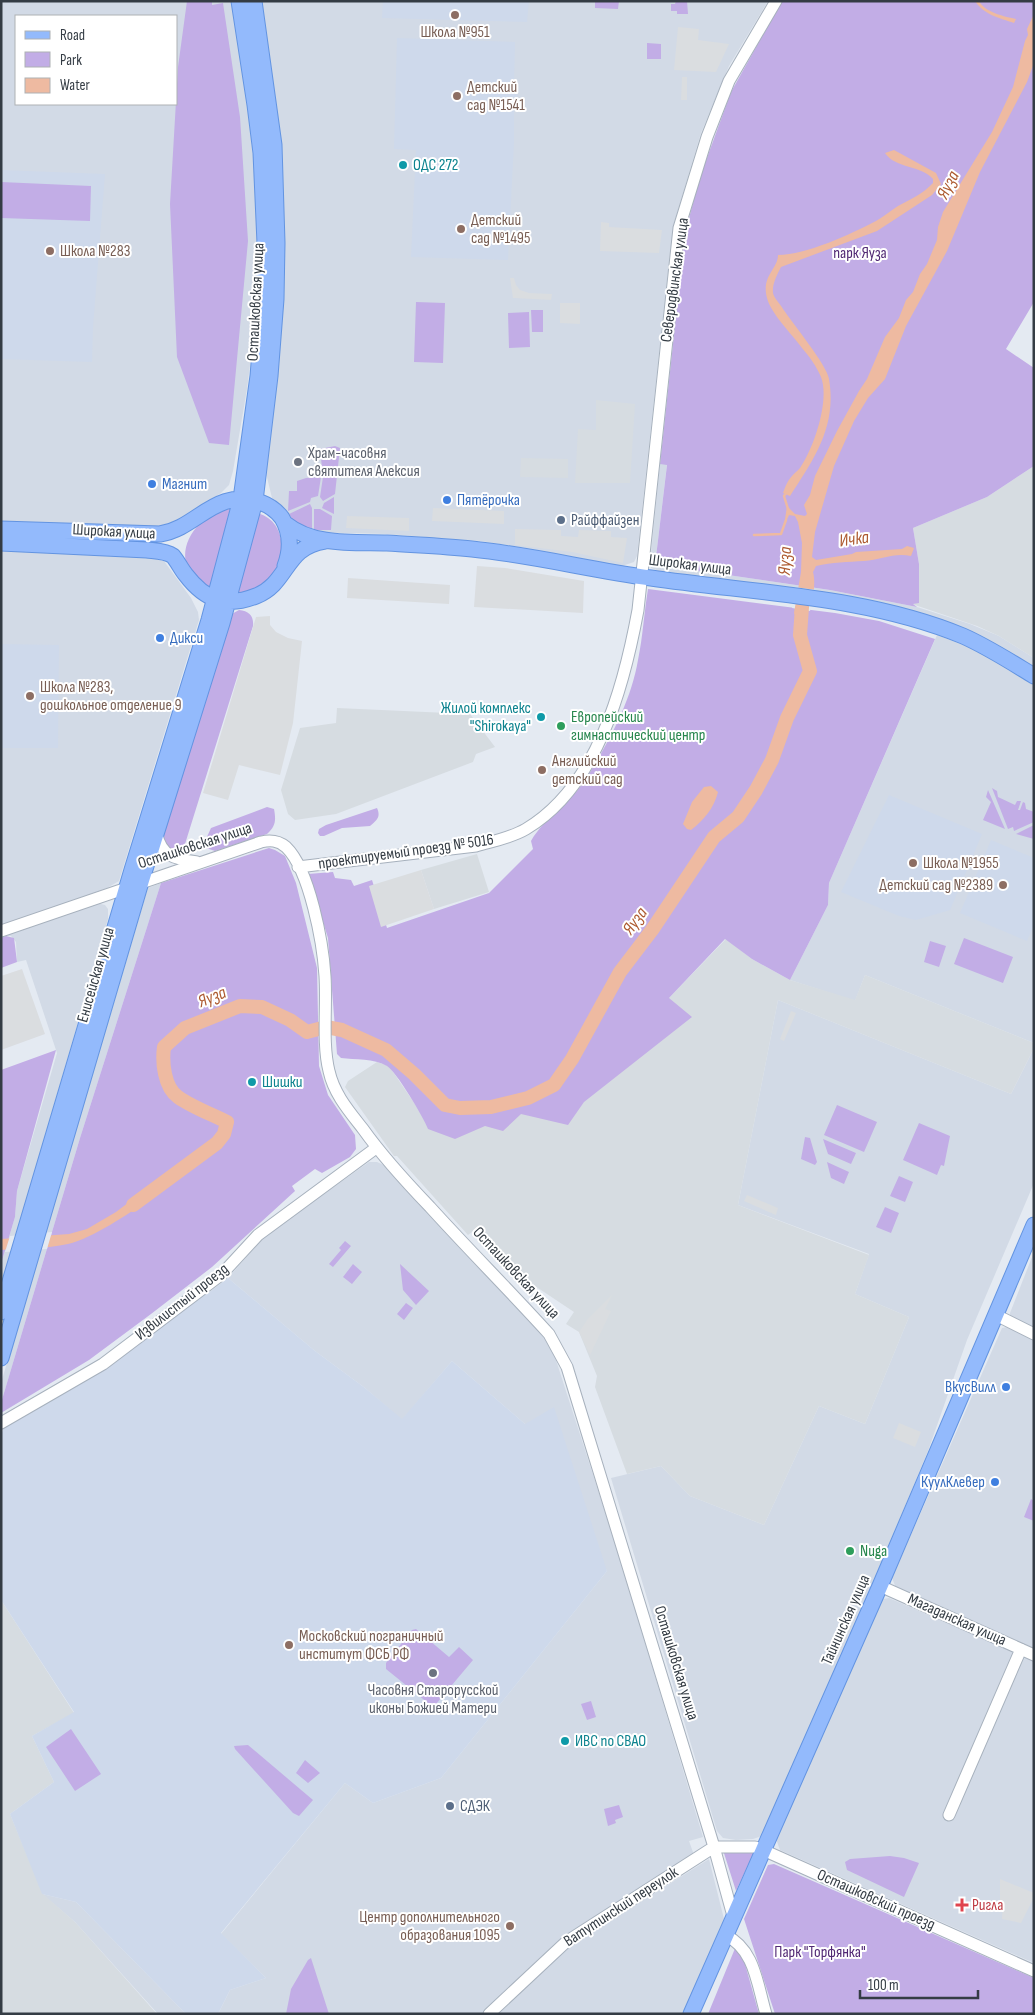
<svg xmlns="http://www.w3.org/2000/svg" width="1035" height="2015" viewBox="0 0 1035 2015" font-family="'Sofia Sans Condensed',sans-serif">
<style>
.residential{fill:#d2dae6;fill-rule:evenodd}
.industrial{fill:#d6dce1}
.education{fill:#ced9eb}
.green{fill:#c2ade6}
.parking{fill:#dadde0}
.water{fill:#eebaa1}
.pier{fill:#e4eaf2}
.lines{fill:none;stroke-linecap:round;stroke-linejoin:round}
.stream{stroke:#eebaa1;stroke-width:2.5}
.river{stroke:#eebaa1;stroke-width:14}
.minor-casing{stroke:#a7b1bd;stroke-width:13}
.major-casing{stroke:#6394e1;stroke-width:17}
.minor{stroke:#fff;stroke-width:11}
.major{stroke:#93bafc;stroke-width:15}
.education-dot{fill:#8d6e63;stroke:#fff;stroke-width:2}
.culture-dot{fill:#0f9aa8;stroke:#fff;stroke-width:2}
.worship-dot{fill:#6b7280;stroke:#fff;stroke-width:2}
.shop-dot{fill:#3f7fe0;stroke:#fff;stroke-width:2}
.service-dot{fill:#5c6f8a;stroke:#fff;stroke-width:2}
.leisure-dot{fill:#2e9e5b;stroke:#fff;stroke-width:2}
.health-dot{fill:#e0444e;stroke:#fff;stroke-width:2}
.labels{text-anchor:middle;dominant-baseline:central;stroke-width:4;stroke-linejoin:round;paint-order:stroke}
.education-label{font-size:16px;fill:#785e54;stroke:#fff;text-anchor:start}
.culture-label{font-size:16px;fill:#0d838f;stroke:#fff;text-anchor:start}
.park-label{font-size:16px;fill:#512974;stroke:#fff}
.street-label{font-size:16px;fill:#343c44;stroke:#fff}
.worship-label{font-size:16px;fill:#5b616d;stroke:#fff;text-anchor:start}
.shop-label{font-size:16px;fill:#366cbe;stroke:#fff;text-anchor:start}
.service-label{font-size:16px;fill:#4e5e75;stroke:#fff;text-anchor:start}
.leisure-label{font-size:16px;fill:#27864d;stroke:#fff;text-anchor:start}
.health-label{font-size:16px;fill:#be3a42;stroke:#fff;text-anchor:start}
.water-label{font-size:18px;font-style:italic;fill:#ad5a30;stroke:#fff}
</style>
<rect width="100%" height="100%" fill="#e4eaf2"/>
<path class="residential" d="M1 1H231L245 88 256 180 257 244 253 341 247 389 233 471 229 485 221 493 181 519 160 526H126L1 521ZM16 16H176V104H16Z
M261 1H768L729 66 701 133 675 220 670 253 637 556 634 562 622 566 526 548 480 541 386 534 302 532 272 498 265 469 281 148Z
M660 464H667L656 557 659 565 830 590 917 607 970 624 999 636 1034 658V670L971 633 702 577 659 571 651 568 650 563Z
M1 551 133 556 149 557 164 561 191 598 198 612 199 620 119 881 107 888 1 927Z
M937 635 971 648 1004 665 1034 684V1043L865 975 855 1001 790 980 828 905 829 883Z
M161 883 80 1138 1 1403V1383L148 888Z
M97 903 105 905 108 909V919L1 1287V1264L15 1217 17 1191 57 1053 26 960 17 962 16 942 11 936H6Z
M778 1000 1011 1094 1034 1048V1183L967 1340 928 1451 834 1676 762 1836 753 1839 736 1840 723 1838 717 1831 611 1478 661 1466 690 1496 764 1525 819 1406 865 1424 909 1317 855 1294 869 1254 738 1205Z
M369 1162H377L386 1166 445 1232 518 1305 542 1332 555 1357 618 1552 703 1837 689 1841 694 1855 563 1938 482 2014H218L230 1990 266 1978 221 1934 345 1783 373 1803 441 1778 607 1571 525 1424 452 1361 402 1420 365 1388 315 1351 228 1278 265 1236Z
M1034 1252V1329L1010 1318V1313Z
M1007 1327 1034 1340V1648L896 1588 892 1578 1002 1328Z
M889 1598 1034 1661V1963L780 1850 776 1839 883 1599Z
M709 1859 724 1919 683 2014H495L569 1947Z
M42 1894 76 1902 186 2014H158L75 1922Z"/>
<path class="industrial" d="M596 400 635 404 630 483H575L578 429 596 430Z
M521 458 568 459V478L520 477Z
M1034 466V658L999 636 977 626 912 604 919 602V564L913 528 987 497Z
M337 708 470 714 495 747 476 754 473 762 336 814 295 820 288 814 281 790 300 728 336 723Z
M477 854 489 892 434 909 421 870Z
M726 939 752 959 790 980 855 1000 865 975 1034 1043V1048L1011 1094 778 1000 738 1205 869 1255 855 1294 909 1317 865 1424 819 1406 764 1525 690 1496 661 1466 627 1474 595 1387 597 1376 579 1332 566 1324 574 1312 535 1286 476 1229 468 1235 397 1156H394L345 1087 348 1081 377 1062 389 1066 423 1116 691 1017 668 999Z
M1 1600 74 1713 32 1736 54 1782 10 1814 43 1894 75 1922 157 2014H1Z"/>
<path class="education" d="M383 1H529L527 22 382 18Z
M397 38 515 42 514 85 518 90 517 99 514 103V142L508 260 411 257 416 150 394 149Z
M1 170 105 174 93 327 92 362 1 359Z
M1 644 59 645 58 748H1Z
M889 795 982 834 950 910 916 920 899 916 841 892Z
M991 840 1034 858V925L1027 941 960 913Z
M228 1278 315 1351 365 1388 402 1419 452 1361 525 1424 554 1407 607 1571 441 1778 373 1803 345 1783 221 1933 266 1978 230 1990 218 2014H186L76 1902 42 1894 10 1814 54 1782 32 1736 74 1712 1 1600V1436L4 1426 203 1294H207Z"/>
<path class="green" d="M187 1H212V5L223 3 240 117 248 241 229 445 209 443 177 357 170 204 178 67Z
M595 1H619L618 9 595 8Z
M676 1H687L688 14H677V11H671V4H675Z
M782 1H1034V302L1006 349 1034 368V466L987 497 913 528 919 564V603L913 604 917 607 830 590 659 565 656 557 667 465 660 464 685 233 700 177 731 92Z
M647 43 661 44V59H647Z
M1 182 91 186 90 221 1 218Z
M416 302 445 303 443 363 414 362Z
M531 310H543V332H532Z
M529 312 530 347 509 348 508 313Z
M335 446 340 448 335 494 323 501 320 497 323 477 320 449Z
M321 477 318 496 311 498 310 502 288 511 289 491H297V481L306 478Z
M334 497V514L322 508 324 503Z
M310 504 312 508V529L296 526 289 514Z
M230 509 210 589C201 583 189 573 186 563 180 538 206 510 230 509Z
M314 509H320L332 516 331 530H314Z
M257 513C289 521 288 565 265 583 257 590 246 592 236 593Z
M648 589 835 613 879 621 935 639 829 883 828 905 790 980 752 959 725 939 669 998 692 1017 584 1102 568 1125 521 1114 503 1131 485 1126 455 1139 428 1129C424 1118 396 1071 387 1066 374 1058 355 1060 341 1058L337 1054 328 938 308 874 333 872 335 878 351 880 354 886 372 880 387 928 489 893 533 849 531 841C545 817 571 802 586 779 608 743 631 702 638 660 643 636 644 613 648 589Z
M239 610C249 611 254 616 253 626L185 844 181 848 176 850 166 848 162 837 230 615Z
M992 788 997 791 998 797 1015 805 1017 801H1021L1018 810H1020L1023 802 1025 803 1026 809 1034 812V822L1014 831 1013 827 1008 829Z
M988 790 1005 829 983 820 991 802 986 797Z
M267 807 274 809C276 820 276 826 267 834L215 851 206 848V839L211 828Z
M377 808C381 817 377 820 370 826L342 828 324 836H320L318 833 319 829 326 825Z
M1034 825V839L1016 834Z
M269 848 275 850 285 856 296 883 317 968 319 1066 328 1095 355 1135 356 1149 350 1157 322 1173 315 1169 292 1186 295 1191 212 1267 151 1314 89 1360 1 1413V1403L80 1138 161 883Z
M6 936 14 938 17 962 1 968V938Z
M964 938 1013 957 1003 983 954 964Z
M930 941 946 946 939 967 924 962Z
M56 1050 17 1191 15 1217 1 1264V1070Z
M837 1105 877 1122 864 1152 824 1135Z
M919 1123 950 1136 944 1166 941 1165 937 1175 903 1160Z
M805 1137 810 1138 817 1162 815 1165 801 1159Z
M823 1139 856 1153 851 1164 828 1154Z
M827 1162 849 1172 844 1184 831 1178Z
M899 1176 913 1182 905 1202 890 1196Z
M885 1207 899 1213 891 1233 876 1227Z
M345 1241 351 1246 333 1267 329 1264 341 1250 339 1248Z
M353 1264 362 1272 352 1284 343 1277Z
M400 1264 429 1291 416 1305 403 1290Z
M406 1303 413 1308 404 1320 397 1314Z
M1031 1499 1034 1501V1521L1024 1517Z
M416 1629 449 1657 459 1647 473 1660 436 1704 428 1703 386 1669V1663L412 1630Z
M591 1701 596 1717 587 1720 581 1704Z
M71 1729 101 1774 75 1791 46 1747Z
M248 1745 313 1800 299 1816 293 1813 235 1749 234 1746Z
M305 1760 320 1773 308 1783 296 1773Z
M619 1805 623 1817 615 1820 616 1823 608 1826 604 1809Z
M723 1850H755L736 1891Z
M890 1856 904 1858 919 1863 904 1897 847 1870 845 1862 850 1859Z
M774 1864 1034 1978V2014H775L744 1919 768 1865Z
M736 1946H740L759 2014H708Z
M311 1958 329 2014H286L291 1989 308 1960Z"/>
<path class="parking" d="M678 27 699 29 698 40 729 44 716 72 674 70Z
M682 77H687V100H681Z
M601 222 609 223V227L662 230 659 253 600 251Z
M510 278H514L516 285 520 290 529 293 552 294 551 300 513 298Z
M560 303H580V324L560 323Z
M433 508 504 511V524L432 521Z
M347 516 409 518V531L346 528Z
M515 529 561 530V536L578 537 579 530 611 531V537L627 538 623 563 572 552 515 545Z
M477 566 505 568 584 581 583 613 474 607Z
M348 578 450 585 449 604 347 598Z
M270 616V625L276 632 288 638 302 641 293 723 280 775 239 765 228 800 203 793 256 617Z
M421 870 434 909 381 927 369 886Z
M22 969 45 1034 1 1050V976Z
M791 1011 796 1013 784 1041 780 1039Z
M747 1195 778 1208 776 1215 744 1201Z
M612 1295 605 1309 611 1311 590 1355 579 1332 587 1320Z
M899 1423 921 1432 915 1447 893 1438Z
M1000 1879 1034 1893V1897L1021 1923 1002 1919 1003 1901 1000 1900Z"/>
<path class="water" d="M975 1H979C984 12 1006 17 1016 19L1014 23C1000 18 984 15 975 1Z
M1034 14V63L1027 82 980 172 947 251 906 326 885 379 868 398 854 421 834 466 815 532 812 557 816 560 852 554 856 552 902 549 907 546 914 548 911 556C895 552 880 560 864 561 848 562 832 562 816 566L813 572C817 587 811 613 800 625L794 613 801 572 802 543 798 522 795 516 789 515 784 526 787 506 795 514 805 516 807 514 804 505 810 495 815 476 837 431 859 391 867 379 885 337 899 318 906 300 913 292 920 274 927 264 937 240 938 227 943 212 992 132 1013 87 1025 41 1028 35 1027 29Z
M894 150 936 173 941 184 932 195 877 231 781 267C777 275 772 284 773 293 774 298 780 304 783 309 793 324 827 365 829 379 837 427 814 459 790 496L783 493C785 487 788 480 792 476 794 473 798 471 800 468 814 448 830 400 821 377 817 367 809 356 802 348 792 334 771 314 767 298 761 276 778 269 778 255 806 255 851 234 876 221 883 217 890 211 898 206 911 199 923 194 933 183V179C921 165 896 169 885 153Z
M711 786 718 792C714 808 704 820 691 830L687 829 683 824 692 802 704 787Z
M145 1190 150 1199C128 1214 93 1238 68 1244 46 1249 23 1248 1 1250V1239L69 1234 87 1229 116 1212Z"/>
<path class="pier" d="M795 587 816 590 810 611 792 608Z
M52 1232 47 1249 5 1252 10 1236Z"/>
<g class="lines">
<path class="stream" d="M787 492 784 496 788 509
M754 535 781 534 786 520"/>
<path class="river" d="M133 1205 217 1143 224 1134 227 1122C211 1114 192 1107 178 1097 164 1087 162 1062 164 1047L185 1028 240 1006 262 1007 290 1020 307 1032 326 1027 342 1030 386 1050 414 1074 445 1105 460 1108 491 1107 528 1098 554 1085 572 1059 620 972 652 930 714 837 738 817 756 790 772 760 787 718 810 671 800 635 802 607"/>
<defs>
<path id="minor" d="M157 835C162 858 177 859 197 862
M298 867 476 846C493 841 511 838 526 829 598 786 624 686 638 610L679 228 707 137 729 81 776 1
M1 931 261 842C270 840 278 840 286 847 310 870 323 944 325 976 327 1006 322 1043 329 1071 334 1094 349 1111 363 1129 383 1157 406 1182 430 1207 469 1250 510 1291 549 1334L567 1367 714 1847 733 1916
M996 1315 1034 1334
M1 1423 103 1364 222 1274 258 1235 376 1148
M880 1586 1034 1655
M949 1815 1021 1649
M714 1847H755L763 1850 1034 1971
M725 1935C755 1949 757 1984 766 2014
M489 2014 566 1942 714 1847"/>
<path id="major" d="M286 524C313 546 354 542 387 543 415 545 443 546 472 549 532 555 591 570 651 578 754 593 867 596 963 636 988 647 1011 662 1034 676
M1 529 160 534C198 528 214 488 260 502 268 505 277 511 282 518 291 533 291 550 285 566
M1 543 147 550C155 551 166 551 173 556 178 562 181 569 186 575 205 600 226 608 256 596 289 583 284 547 325 541
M1 1312 132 870 209 620 241 499 258 376 262 326 265 243 261 153 255 105 239 1
M1 1358 141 882 222 623 255 501 270 376 276 299 277 243 274 145 254 1
M691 2014 880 1586 1034 1225"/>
</defs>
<use href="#minor" class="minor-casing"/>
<use href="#major" class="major-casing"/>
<use href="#minor" class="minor"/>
<use href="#major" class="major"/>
</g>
<g class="education-dot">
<circle cx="455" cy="15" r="5"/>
<circle cx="457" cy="96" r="5"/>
<circle cx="461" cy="229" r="5"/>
<circle cx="50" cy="251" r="5"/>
<circle cx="30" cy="696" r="5"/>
<circle cx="542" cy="770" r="5"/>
<circle cx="913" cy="863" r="5"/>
<circle cx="1003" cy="885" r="5"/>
<circle cx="289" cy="1645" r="5"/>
<circle cx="510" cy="1926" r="5"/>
</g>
<g class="culture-dot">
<circle cx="403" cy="165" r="5"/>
<circle cx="541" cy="717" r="5"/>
<circle cx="252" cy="1082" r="5"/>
<circle cx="565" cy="1741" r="5"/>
</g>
<g class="worship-dot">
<circle cx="298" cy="462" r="5"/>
<circle cx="433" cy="1673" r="5"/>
</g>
<g class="shop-dot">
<circle cx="152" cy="484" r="5"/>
<circle cx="447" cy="500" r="5"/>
<circle cx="160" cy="638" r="5"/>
<circle cx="1006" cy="1387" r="5"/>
<circle cx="995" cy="1482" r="5"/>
</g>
<g class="service-dot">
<circle cx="561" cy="520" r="5"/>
<circle cx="450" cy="1806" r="5"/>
</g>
<g class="leisure-dot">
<circle cx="561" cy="726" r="5"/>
<circle cx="850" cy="1551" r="5"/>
</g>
<path class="health-dot" d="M959.5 1897.5h5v5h5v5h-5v5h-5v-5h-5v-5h5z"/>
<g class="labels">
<g class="education-label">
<text x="455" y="32" text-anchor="middle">Школа №951</text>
<text x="467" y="87">Детский<tspan x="467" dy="18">сад №1541</tspan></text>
<text x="471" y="220">Детский<tspan x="471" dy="18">сад №1495</tspan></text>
<text x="60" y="251">Школа №283</text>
<text x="40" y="687">Школа №283,<tspan x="40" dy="18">дошкольное отделение 9</tspan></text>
<text x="552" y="761">Английский<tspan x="552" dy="18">детский сад</tspan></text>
<text x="923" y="863">Школа №1955</text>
<text x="993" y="885" text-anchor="end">Детский сад №2389</text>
<text x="299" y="1636">Московский пограничный<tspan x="299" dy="18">институт ФСБ РФ</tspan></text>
<text x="500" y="1917" text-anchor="end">Центр дополнительного<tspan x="500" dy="18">образования 1095</tspan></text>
</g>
<g class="culture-label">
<text x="413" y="165">ОДС 272</text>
<text x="531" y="708" text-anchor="end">Жилой комплекс<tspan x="531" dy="18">"Shirokaya"</tspan></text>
<text x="262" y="1082">Шишки</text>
<text x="575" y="1741">ИВС по СВАО</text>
</g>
<g class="park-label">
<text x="860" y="253">парк Яуза</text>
<text x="820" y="1952">Парк "Торфянка"</text>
</g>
<g class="street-label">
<text transform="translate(675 280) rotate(-82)">Северодвинская улица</text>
<text transform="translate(256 302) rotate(-87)">Осташковская улица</text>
<text transform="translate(114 532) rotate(3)">Широкая улица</text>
<text transform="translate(690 565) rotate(7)">Широкая улица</text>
<text transform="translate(195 846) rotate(-18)">Осташковская улица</text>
<text transform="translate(406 852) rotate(-8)">проектируемый проезд № 5016</text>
<text transform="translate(96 975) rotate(-74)">Енисейская улица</text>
<text transform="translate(516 1273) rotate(47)">Осташковская улица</text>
<text transform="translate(182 1302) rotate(-38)">Извилистый проезд</text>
<text transform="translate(846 1620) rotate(-66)">Тайнинская улица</text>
<text transform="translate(957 1620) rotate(24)">Магаданская улица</text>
<text transform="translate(676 1663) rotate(73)">Осташковская улица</text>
<text transform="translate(876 1900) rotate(24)">Осташковский проезд</text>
<text transform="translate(621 1907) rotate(-33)">Ватутинский переулок</text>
</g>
<g class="worship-label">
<text x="308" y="453">Храм-часовня<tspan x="308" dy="18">святителя Алексия</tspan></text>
<text x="433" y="1690" text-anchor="middle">Часовня Старорусской<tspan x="433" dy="18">иконы Божией Матери</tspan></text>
</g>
<g class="shop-label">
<text x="162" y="484">Магнит</text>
<text x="457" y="500">Пятёрочка</text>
<text x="170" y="638">Дикси</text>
<text x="996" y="1387" text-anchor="end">ВкусВилл</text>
<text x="985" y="1482" text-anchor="end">КуулКлевер</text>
</g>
<g class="service-label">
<text x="571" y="520">Райффайзен</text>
<text x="460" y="1806">СДЭК</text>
</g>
<g class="leisure-label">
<text x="571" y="717">Европейский<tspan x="571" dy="18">гимнастический центр</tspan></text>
<text x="860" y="1551">Nuga</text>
</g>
<g class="health-label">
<text x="972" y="1905">Ригла</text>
</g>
<g class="water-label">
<text transform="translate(948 185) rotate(-63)">Яуза</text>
<text transform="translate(854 539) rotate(-8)">Ичка</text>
<text transform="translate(785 561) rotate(-87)">Яуза</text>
<text transform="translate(635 921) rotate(-54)">Яуза</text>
<text transform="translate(212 997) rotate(-22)">Яуза</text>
</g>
</g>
<rect width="1035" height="2015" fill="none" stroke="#343c44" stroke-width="5"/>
<rect x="15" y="15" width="162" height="90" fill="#ffffff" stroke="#aeb1b4"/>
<rect x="25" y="31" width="25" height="8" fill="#93bafc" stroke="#aeb1b4"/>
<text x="60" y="40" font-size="15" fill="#343c44">Road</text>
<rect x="25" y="52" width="25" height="15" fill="#c2ade6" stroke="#aeb1b4"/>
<text x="60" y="65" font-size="15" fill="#343c44">Park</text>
<rect x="25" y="78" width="25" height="15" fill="#eebaa1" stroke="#aeb1b4"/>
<text x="60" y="90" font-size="15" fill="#343c44">Water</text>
<path d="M860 1990v8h118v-8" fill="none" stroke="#343c44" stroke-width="2.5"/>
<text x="868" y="1990" font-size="15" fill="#343c44" stroke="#ffffff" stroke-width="4" paint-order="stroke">100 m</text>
</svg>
